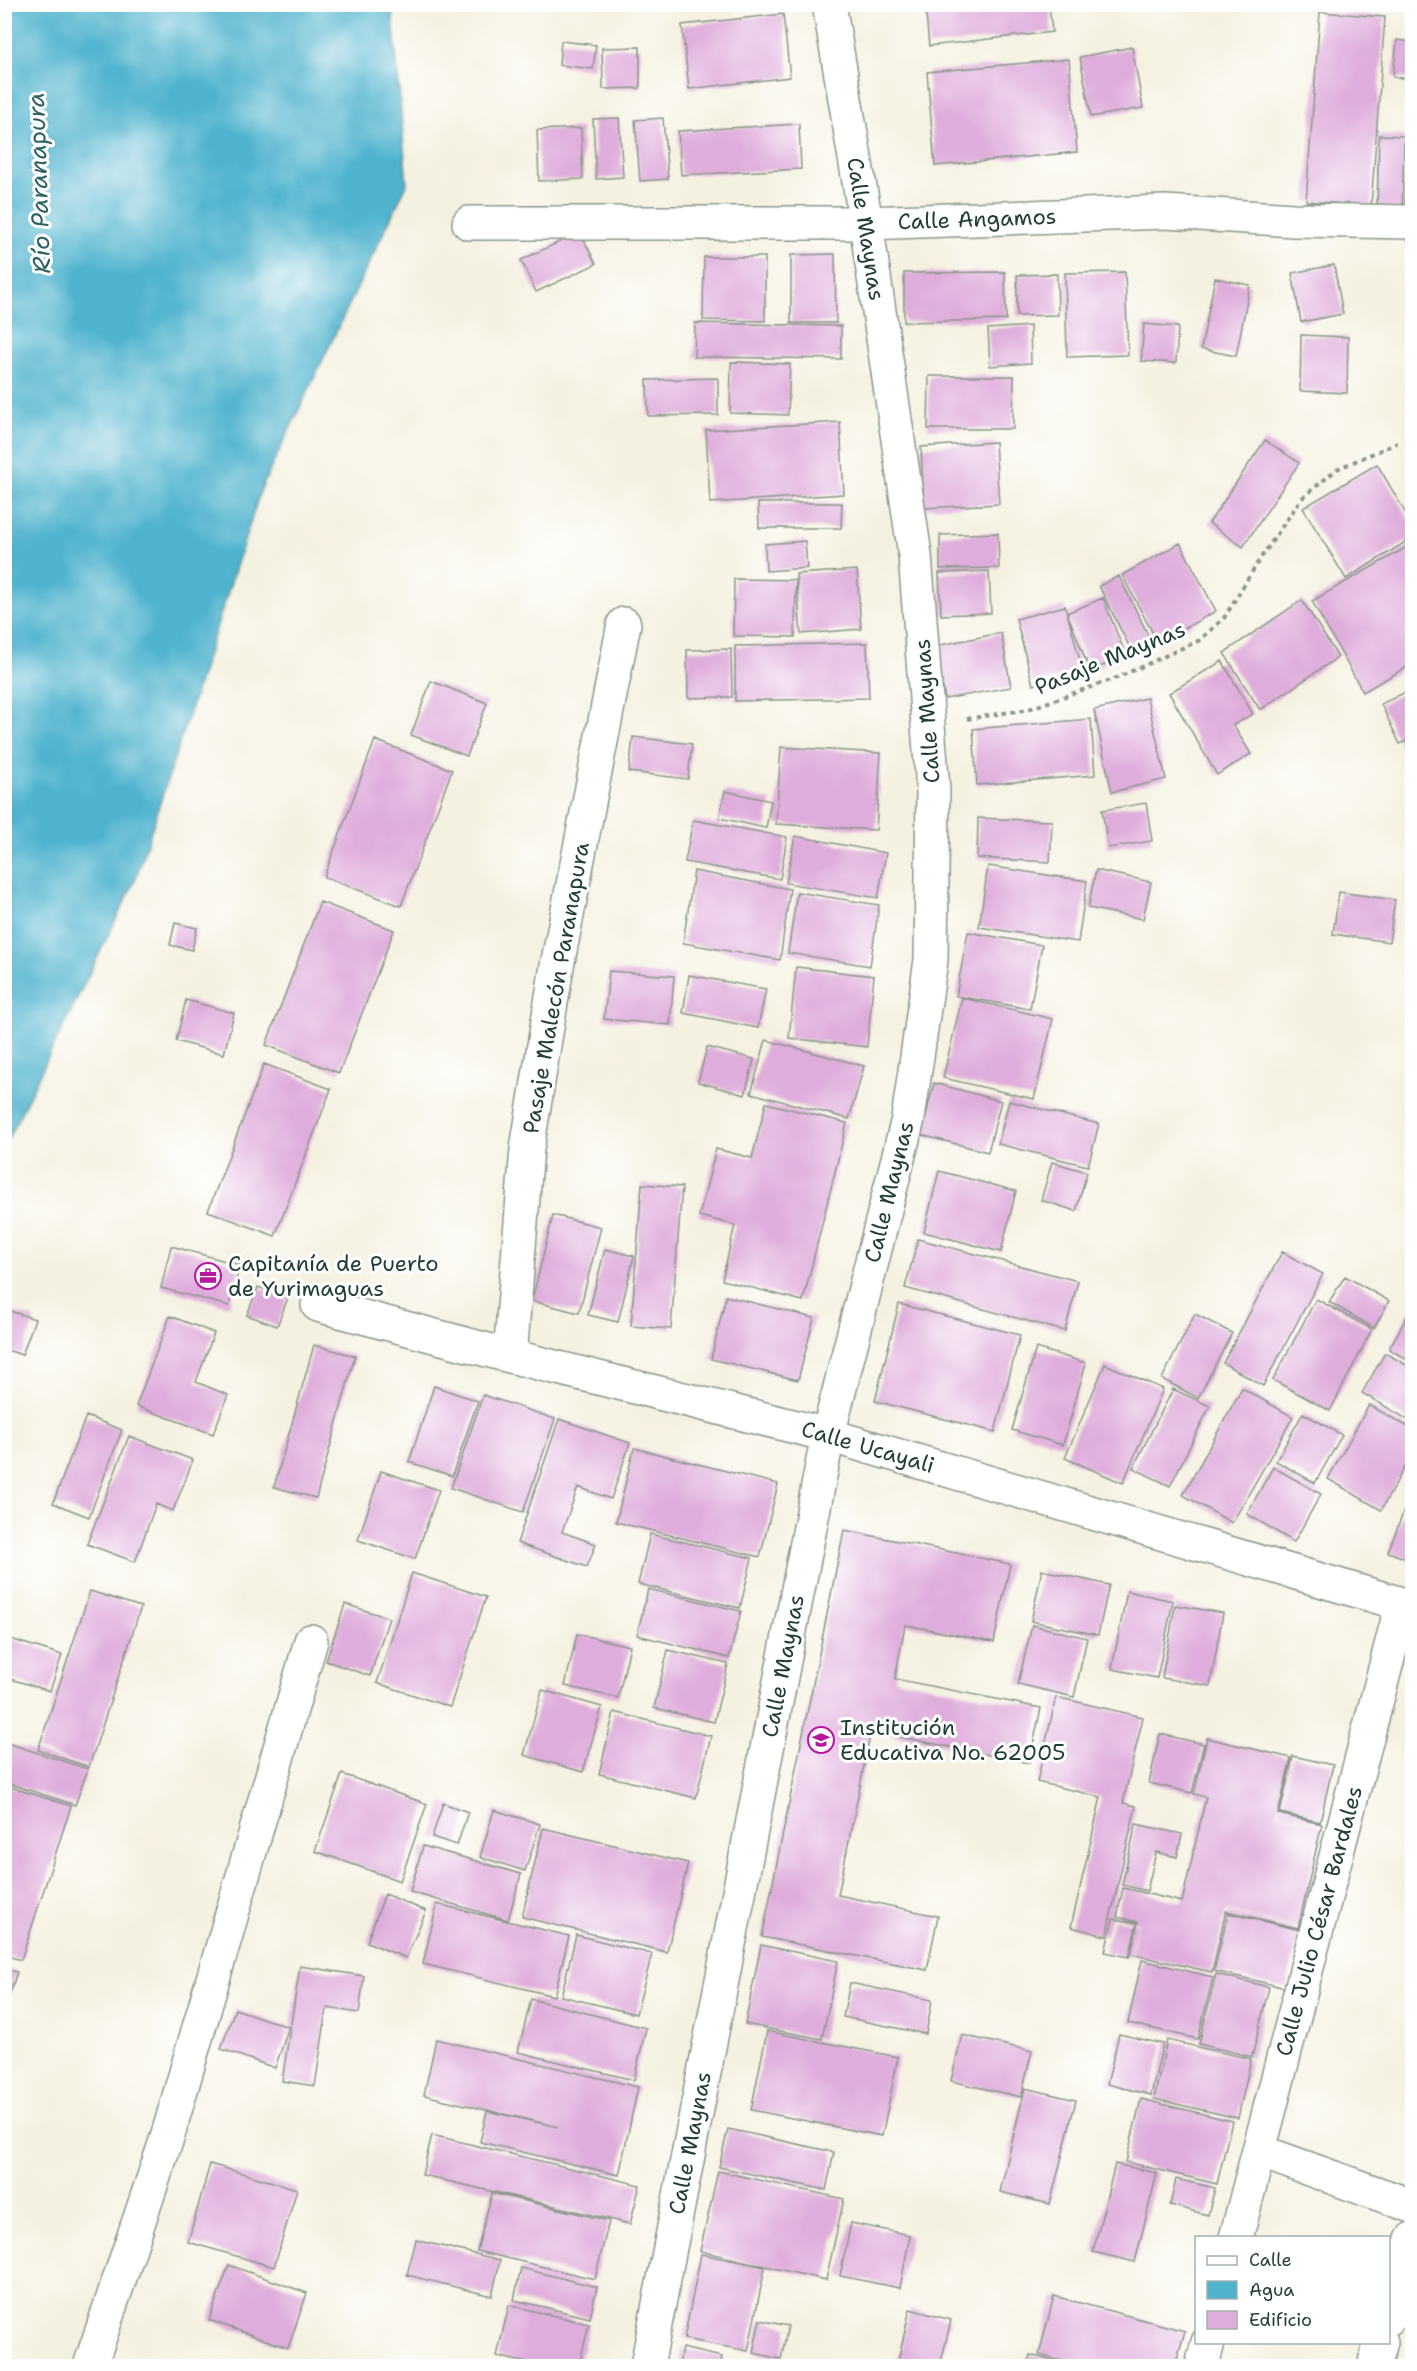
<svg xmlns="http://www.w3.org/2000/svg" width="1417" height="2371" viewBox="0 0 1417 2371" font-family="'Shantell Sans',sans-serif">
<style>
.water{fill:#4fb3ce;stroke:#377881;stroke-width:1.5}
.building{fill:#dfaddb}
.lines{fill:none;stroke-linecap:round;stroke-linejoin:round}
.minor-casing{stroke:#8a978a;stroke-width:36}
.path{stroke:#8a978a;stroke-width:4;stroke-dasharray:4.5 4.5;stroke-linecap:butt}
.minor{stroke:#fff;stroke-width:33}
.labels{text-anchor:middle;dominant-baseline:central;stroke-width:6;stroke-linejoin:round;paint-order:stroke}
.street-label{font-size:22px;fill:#1f3d34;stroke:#fff}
.poi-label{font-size:22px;fill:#1f3d34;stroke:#fff;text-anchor:start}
.water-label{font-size:24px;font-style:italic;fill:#2d6062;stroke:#fff}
</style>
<rect width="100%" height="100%" fill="#fff"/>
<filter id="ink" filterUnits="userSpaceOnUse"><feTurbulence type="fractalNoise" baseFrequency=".0167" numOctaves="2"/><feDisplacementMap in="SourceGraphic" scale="12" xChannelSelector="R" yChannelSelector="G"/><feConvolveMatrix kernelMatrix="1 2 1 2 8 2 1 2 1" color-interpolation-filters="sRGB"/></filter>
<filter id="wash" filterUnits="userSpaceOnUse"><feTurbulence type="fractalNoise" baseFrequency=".008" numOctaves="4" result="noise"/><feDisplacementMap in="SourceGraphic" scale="24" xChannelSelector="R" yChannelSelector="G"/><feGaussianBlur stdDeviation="1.35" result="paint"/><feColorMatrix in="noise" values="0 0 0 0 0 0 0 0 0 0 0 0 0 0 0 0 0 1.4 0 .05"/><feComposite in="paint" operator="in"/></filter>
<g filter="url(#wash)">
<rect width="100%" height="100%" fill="#f5f1e1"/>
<path class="water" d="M5 4 392 5 407 184 261 489 135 881 5 1145Z"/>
<g id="blocks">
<path class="building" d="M925 4H1049L1052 32 929 46Z
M1320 12 1385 17 1371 206 1306 201Z
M783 14 790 77 689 89 682 25Z
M1397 40 1412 42V79L1393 77Z
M561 41 596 45 593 69 559 65Z
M640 47V88L603 89 602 48Z
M1132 47 1143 108 1091 117 1080 57Z
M1069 59 1077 152 935 166 927 72Z
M1409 112H1412V211H1404Z
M619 118 623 177 596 179 593 119Z
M663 118 668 179 640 181 635 120Z
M799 124 801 169 681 175 678 131Z
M581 128 583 179 539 181 537 130Z
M1379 135 1404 136 1402 210 1377 209Z
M580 232 596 264 536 292 521 260Z
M835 254 836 323H791V255Z
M704 257H765V321L703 320Z
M1334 265 1343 314 1301 322 1292 273Z
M1005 272 1006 320 904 322V273Z
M1125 272 1128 355 1067 357 1065 273Z
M1057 274 1058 315 1017 316V275Z
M1215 278 1250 285 1236 356 1201 349Z
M695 323 841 326V359L694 357Z
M1144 324 1178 327 1176 363 1141 361Z
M1030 326 1031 363 990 366 988 329Z
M1301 335 1348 337 1347 393 1300 391Z
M731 362 790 364 788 415 730 413Z
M929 376H1014L1013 429H928Z
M718 378V415L648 416 647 380Z
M840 422 844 494 710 503 706 430Z
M1265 440 1299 463 1243 547 1209 523Z
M995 442 999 504 924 508 921 447Z
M1377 464 1412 524V538L1346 579 1303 508Z
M758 503H842L841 528H759Z
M998 533 999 568 940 569V535Z
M805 541 807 568 766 571 765 544Z
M1180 543 1216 611 1158 643 1122 575Z
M1412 544V664L1363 692 1312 601Z
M857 570 861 629 801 634 796 574Z
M989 571 991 613 941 615 939 573Z
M1119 576 1153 645 1133 654 1099 586Z
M734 579 796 580 795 637 733 636Z
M1103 598 1126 656 1090 671 1067 613 1083 671 1033 685 1016 619 1065 606 1067 613Z
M1302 600 1338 657 1260 710 1224 653Z
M1001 633 1011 687 945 699 935 646Z
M867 643 869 698 735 701V646Z
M731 649 732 697 688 698 687 650Z
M1222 661 1253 714 1233 725 1251 754 1217 775 1169 693Z
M431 681 487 703 467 756 411 735Z
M1412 689V738L1400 744 1381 704Z
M1147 698 1166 779 1112 792 1094 710Z
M1091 719 1095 775 977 785 973 729Z
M633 737 692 744 688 779 629 772Z
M375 740 452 770 401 906 324 877Z
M781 747 881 753 876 830 776 824Z
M725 791 771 801 766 828 719 818Z
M1146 803 1152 841 1108 848 1102 810Z
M978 818 1052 821 1050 862 977 858Z
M693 820 787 837 780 879 685 862Z
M795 836 886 853 878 898 786 883Z
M988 866 1087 881 1078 942 979 927Z
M1096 870 1151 882 1143 919 1088 908Z
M694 871 790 889 780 960 683 943Z
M797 892 879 905 870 966 788 953Z
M1339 892 1395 900 1389 942 1333 934Z
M320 902 394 930 339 1073 266 1045Z
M175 923 197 928 192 950 170 945Z
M968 932 1042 945 1030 1009 956 996Z
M796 967 874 976 867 1047 789 1038Z
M609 971 674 976 670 1025 604 1019Z
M689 975 766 989 758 1028 683 1013Z
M962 998 1053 1019 1034 1099 943 1078Z
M186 1000 234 1013 224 1054 176 1041Z
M766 1040 864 1066 849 1119 751 1093Z
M707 1047 754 1059 745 1095 698 1082Z
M264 1064 331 1089 275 1236 208 1211Z
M934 1083 1001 1101 988 1152 921 1135Z
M1009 1101 1099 1124 1088 1166 998 1144Z
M766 1103 847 1123 803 1301 722 1280 735 1225 699 1216 716 1149 752 1158Z
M1052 1162 1087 1172 1076 1211 1041 1200Z
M939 1171 1016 1191 1001 1252 924 1232Z
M642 1184 682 1187 671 1329 631 1326Z
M553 1215 601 1227 579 1313 532 1301Z
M918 1239 1078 1281 1065 1331 905 1288Z
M171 1246 240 1265 229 1306 161 1288Z
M605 1249 634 1256 618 1322 588 1315Z
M1282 1252 1323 1274 1263 1386 1223 1363Z
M1345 1276 1389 1301 1374 1328 1329 1302Z
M258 1287 288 1298 277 1326 247 1315Z
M726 1296 814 1318 798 1380 711 1359Z
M1316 1299 1372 1329 1330 1411 1273 1380Z
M899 1304 1020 1335 995 1432 875 1401Z
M1412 1307V1363L1389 1349Z
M4 1309 35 1319 22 1355 4 1349Z
M1195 1314 1232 1333 1198 1398 1162 1379Z
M170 1316 214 1333 196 1382 228 1395 213 1434 136 1406Z
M314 1345 355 1356 316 1498 274 1487Z
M1036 1348 1086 1363 1063 1445 1012 1430Z
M1385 1353 1412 1368V1422L1362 1393Z
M1105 1364 1163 1389 1123 1483 1065 1458Z
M434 1386 478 1401 452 1476 409 1462Z
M1242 1388 1293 1417 1232 1523 1183 1495Z
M1173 1389 1210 1406 1170 1486 1133 1468Z
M483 1395 555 1419 523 1512 451 1488Z
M1369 1405 1412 1429V1454L1381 1510 1328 1479Z
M1303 1413 1342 1435 1315 1483 1276 1461Z
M86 1416 122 1430 89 1517 53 1503Z
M559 1419 630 1443 611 1499 578 1487 562 1532 596 1544 587 1567 517 1543Z
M129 1436 193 1460 173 1511 156 1504 135 1562 87 1544Z
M634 1448 778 1484 760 1557 616 1522Z
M1273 1467 1321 1494 1294 1542 1247 1514Z
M381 1471 439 1490 415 1559 358 1540Z
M1412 1490V1561L1388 1552Z
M844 1530 1010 1564 994 1642 905 1625 895 1679 1041 1708 1029 1763 871 1731 838 1895 938 1916 927 1970 762 1937Z
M650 1534 752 1558 740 1608 638 1584Z
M1042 1570 1109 1585 1098 1635 1031 1621Z
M412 1573 486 1597 450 1707 377 1683Z
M648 1589 741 1611 729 1658 637 1635Z
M90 1591 141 1607 89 1767 38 1750Z
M1127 1591 1173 1601 1157 1678 1112 1669Z
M345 1604 389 1618 370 1676 326 1661Z
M1175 1605 1223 1613 1210 1686 1162 1678Z
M1032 1625 1087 1638 1074 1697 1018 1684Z
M577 1634 630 1646 618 1698 565 1686Z
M4 1637 62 1655 50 1691 4 1677Z
M668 1650 728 1664 714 1722 654 1708Z
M542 1690 602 1707 583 1772 524 1755Z
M1056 1697 1143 1717 1123 1803 1136 1806 1106 1936 1071 1927 1101 1797 1037 1782Z
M614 1712 711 1736 696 1798 599 1774Z
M1160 1734 1204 1744 1192 1793 1149 1783Z
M1207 1738 1291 1758 1278 1814 1322 1824 1298 1928 1226 1911 1212 1972 1131 1954 1138 1922 1117 1917 1123 1888 1182 1902 1206 1797 1194 1794Z
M4 1742 88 1769 75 1805 4 1782Z
M1293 1756 1333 1765 1320 1822 1280 1813Z
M342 1774 427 1804 400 1881 315 1851Z
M4 1785 71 1806 21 1960 4 1955Z
M443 1803 468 1812 457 1845 432 1837Z
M494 1810 540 1824 525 1871 480 1857Z
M1136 1824 1182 1834 1177 1857 1156 1852 1147 1891 1122 1885Z
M543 1828 688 1863 667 1952 522 1917Z
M423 1846 521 1874 508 1920 410 1892Z
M385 1894 426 1911 406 1958 367 1942Z
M437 1904 569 1936 554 1996 423 1964Z
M1228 1913 1300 1930 1286 1988 1214 1971Z
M1113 1919 1137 1923 1129 1957 1105 1952Z
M576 1935 652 1954 636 2014 561 1996Z
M761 1945 838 1961 822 2039 745 2024Z
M1142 1960 1213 1977 1198 2039 1128 2023Z
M300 1966 364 1976 359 2013 327 2008 315 2086 282 2081Z
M4 1969 17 1972 5 2009H4Z
M1216 1974 1269 1987 1252 2057 1199 2044Z
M850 1983 932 2000 926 2034 843 2017Z
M531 1999 646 2028 634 2080 518 2052Z
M235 2009 289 2027 275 2068 221 2049Z
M767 2031 898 2057 882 2136 751 2110Z
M1119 2034 1163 2044 1151 2095 1107 2084Z
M962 2035 1032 2051 1021 2097 951 2081Z
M436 2039 638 2087 619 2175 480 2142 487 2111 558 2127 424 2095Z
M1167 2040 1251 2059 1238 2118 1154 2099Z
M1025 2088 1076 2100 1050 2204 1000 2192Z
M1141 2099 1232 2121 1217 2184 1126 2162Z
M728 2129 834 2152 826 2190 719 2167Z
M432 2135 640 2185 630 2224 422 2175Z
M210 2164 297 2189 274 2267 188 2242Z
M1115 2164 1157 2173 1135 2262 1093 2252Z
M718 2171 844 2199 826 2280 700 2251Z
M1176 2179 1215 2188 1208 2215 1170 2205Z
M492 2193 609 2221 595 2279 477 2251Z
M851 2223 910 2235 900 2288 840 2276Z
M416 2240 500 2260 492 2296 407 2275Z
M701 2254 765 2267 748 2351 684 2339Z
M229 2265 307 2293 288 2348 209 2320Z
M521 2268 597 2287 590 2318 514 2300Z
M1054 2296 1185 2331 1175 2366H1081L1039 2355Z
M509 2305 589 2324 579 2366H540L497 2356Z
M910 2309 951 2320 940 2366 897 2365Z
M760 2320 788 2326 781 2359 753 2353Z
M682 2348 722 2357 720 2366H679Z
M1030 2355 1071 2366H1027Z"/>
</g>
</g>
<g filter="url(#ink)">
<use href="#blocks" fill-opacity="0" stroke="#8a978a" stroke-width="1.5"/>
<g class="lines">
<defs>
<path id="minor" d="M469 223H866L1165 212 1294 220 1412 222
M318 1305 510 1356 828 1435 1412 1607
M510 1356 527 1149 557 966 624 624
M1259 2151 1412 2206
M1236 2238 1402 1604
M1388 2319 1412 2239
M90 2366 167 2138 311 1641
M647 2366 828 1435 908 1119 931 960 933 790 915 555 866 223 829 4
M1202 2366 1208 2342
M1374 2366 1381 2342"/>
</defs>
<use href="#minor" class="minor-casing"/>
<path class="path" d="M967 719 1029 709 1119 677 1200 640 1224 618 1258 562 1301 499 1337 469 1397 443"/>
<use href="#minor" class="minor"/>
</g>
</g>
<defs>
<symbol id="office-ring" viewBox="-11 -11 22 22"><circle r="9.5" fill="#fff" stroke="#b5179e" stroke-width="1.5"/><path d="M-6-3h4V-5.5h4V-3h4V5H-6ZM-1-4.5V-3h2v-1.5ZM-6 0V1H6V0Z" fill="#b5179e"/></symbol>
<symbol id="school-ring" viewBox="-11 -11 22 22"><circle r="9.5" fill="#fff" stroke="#b5179e" stroke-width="1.5"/><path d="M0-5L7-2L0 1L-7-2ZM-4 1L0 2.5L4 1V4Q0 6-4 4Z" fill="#b5179e"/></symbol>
</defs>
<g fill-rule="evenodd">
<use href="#office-ring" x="193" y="1261" width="30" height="30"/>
<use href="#school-ring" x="806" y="1725" width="30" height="30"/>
</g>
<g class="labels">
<g class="street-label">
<text transform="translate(977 219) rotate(-2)">Calle Angamos</text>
<text transform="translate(866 229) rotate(81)">Calle Maynas</text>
<text transform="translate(1110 658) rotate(-22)">Pasaje Maynas</text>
<text transform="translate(927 711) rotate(-94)">Calle Maynas</text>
<text transform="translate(556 988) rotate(-80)">Pasaje Malecón Paranapura</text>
<text transform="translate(889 1192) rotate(-76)">Calle Maynas</text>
<text transform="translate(868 1447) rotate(16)">Calle Ucayali</text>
<text transform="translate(783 1666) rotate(-79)">Calle Maynas</text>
<text transform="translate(1319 1921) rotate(-75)">Calle Julio César Bardales</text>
<text transform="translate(690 2143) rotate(-79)">Calle Maynas</text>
</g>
<g class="poi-label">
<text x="228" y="1263">Capitanía de Puerto<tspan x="228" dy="25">de Yurimaguas</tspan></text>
<text x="840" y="1727">Institución<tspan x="840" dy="25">Educativa No. 62005</tspan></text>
</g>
<g class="water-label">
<text transform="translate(39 183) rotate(-92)">Río Paranapura</text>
</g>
</g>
<rect width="1417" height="2371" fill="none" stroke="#fff" stroke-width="24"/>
<rect x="1195" y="2236" width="195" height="108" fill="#ffffff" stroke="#a5b1ae" stroke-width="1.5"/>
<rect x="1207" y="2256" width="30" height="9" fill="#ffffff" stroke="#a5b1ae" stroke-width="1.5"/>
<text x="1249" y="2266" font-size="18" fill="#1f3d34">Calle</text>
<rect x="1207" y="2281" width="30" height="18" fill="#4fb3ce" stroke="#a5b1ae" stroke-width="1.5"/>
<text x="1249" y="2296" font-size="18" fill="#1f3d34">Agua</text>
<rect x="1207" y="2311" width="30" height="18" fill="#dfaddb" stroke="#a5b1ae" stroke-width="1.5"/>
<text x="1249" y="2326" font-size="18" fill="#1f3d34">Edificio</text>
</svg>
